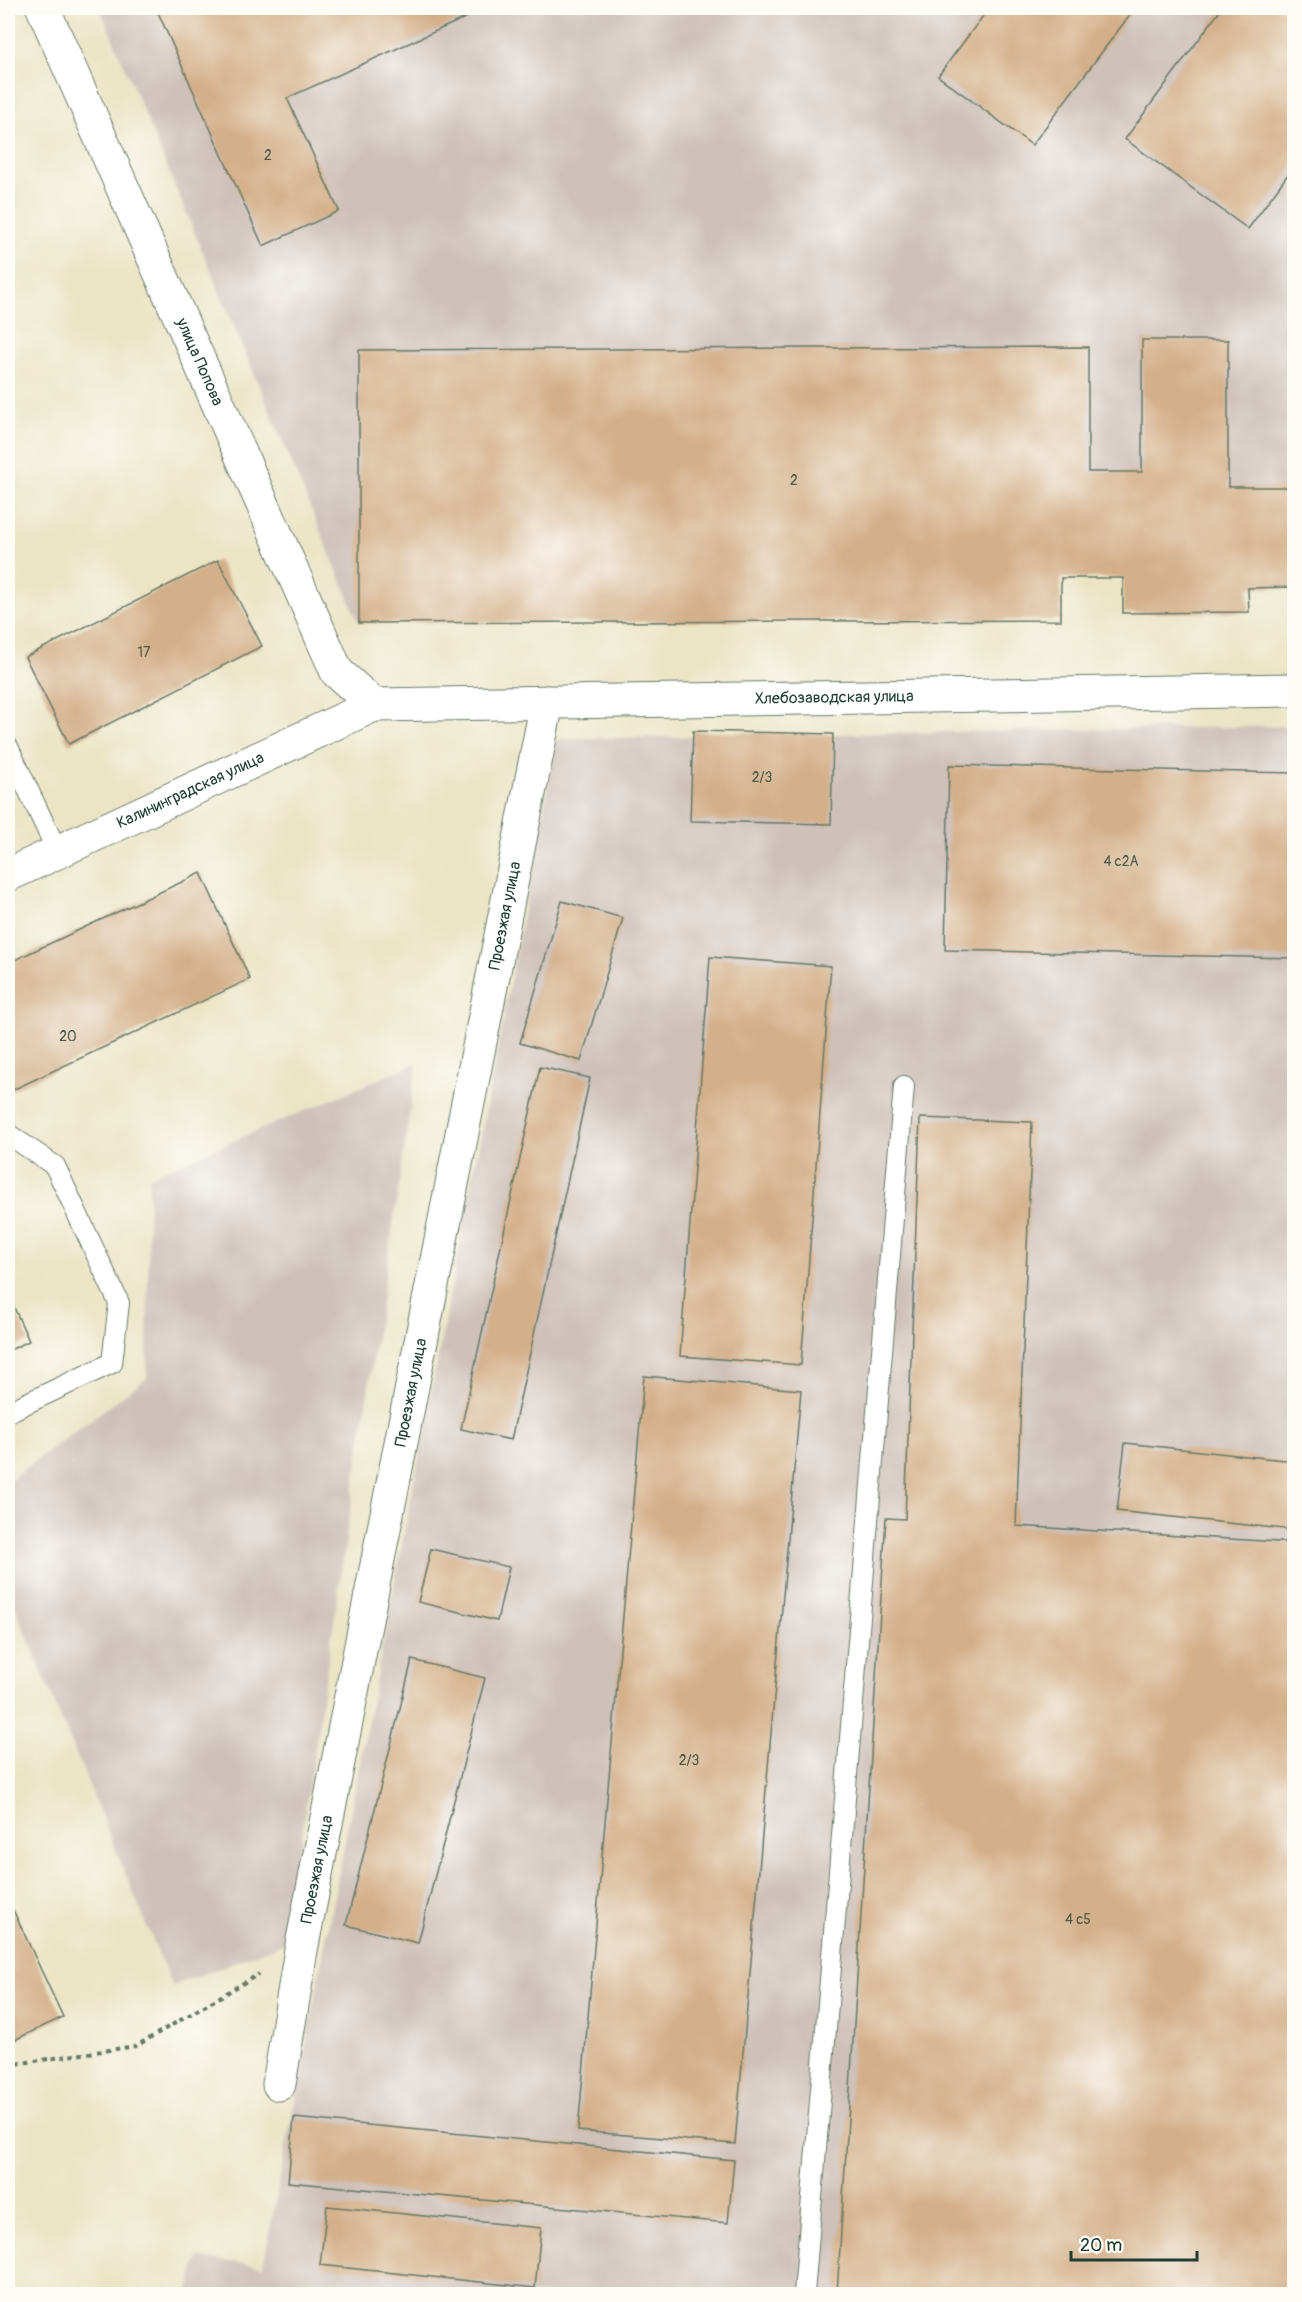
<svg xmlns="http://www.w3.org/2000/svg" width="1302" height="2302" viewBox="0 0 1302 2302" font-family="Pangolin,sans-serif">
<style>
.industrial{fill:#cec1ba}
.building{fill:#d4b08a}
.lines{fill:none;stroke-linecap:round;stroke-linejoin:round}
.service-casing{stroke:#667867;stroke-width:22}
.minor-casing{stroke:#667867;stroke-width:35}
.tertiary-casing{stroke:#667867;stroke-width:35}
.path{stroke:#667867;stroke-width:4;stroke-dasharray:4.5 4.5;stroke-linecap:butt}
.service{stroke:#fff;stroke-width:20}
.minor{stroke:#fff;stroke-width:33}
.tertiary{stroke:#fff;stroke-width:33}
.labels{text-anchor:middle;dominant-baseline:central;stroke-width:6;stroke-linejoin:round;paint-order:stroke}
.number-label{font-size:14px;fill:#4c5a4a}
.street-label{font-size:16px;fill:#1f3d34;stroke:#fdfcf7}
</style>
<rect width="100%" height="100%" fill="#fdfcf7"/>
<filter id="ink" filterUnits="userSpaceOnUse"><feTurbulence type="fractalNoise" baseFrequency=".0167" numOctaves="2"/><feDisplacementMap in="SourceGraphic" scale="12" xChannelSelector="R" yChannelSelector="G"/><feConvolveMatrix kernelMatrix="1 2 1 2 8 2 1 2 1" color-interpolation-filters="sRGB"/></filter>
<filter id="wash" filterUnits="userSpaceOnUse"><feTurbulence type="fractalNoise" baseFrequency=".008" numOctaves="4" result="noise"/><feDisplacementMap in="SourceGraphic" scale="24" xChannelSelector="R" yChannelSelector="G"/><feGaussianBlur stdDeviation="1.35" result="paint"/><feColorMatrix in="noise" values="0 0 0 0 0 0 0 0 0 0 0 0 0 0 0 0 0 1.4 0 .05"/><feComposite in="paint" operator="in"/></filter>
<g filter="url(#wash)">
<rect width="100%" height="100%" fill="#ebe5c6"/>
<path class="industrial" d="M100 8H1294V587L1249 588V612L1123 613V578H1061L359 623Z
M1294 726V2294H188L198 2258 263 2266 557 739Z
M417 1063 286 1942 172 1986 8 1590V1481L147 1378 149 1177Z"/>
<g id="blocks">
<path class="building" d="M156 8H487L287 98 339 211 263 246Z
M873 8H886L881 14Z
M989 8H1135L1032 145 938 76Z
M1222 8H1294V166L1248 229 1125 139Z
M1142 340H1228V487H1294V587L1248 588 1249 612 1123 613V578H1061V620L359 623V350L1088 347V472H1142Z
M218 560 262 646 69 744 25 657Z
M693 731 833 734 831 824 690 821Z
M949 765 1294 773V958L945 950Z
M201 873 250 979 8 1092V963Z
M562 901 623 918 581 1061 520 1043Z
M710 957 831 966 801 1365 680 1356Z
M540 1067 590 1078 511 1440 461 1429Z
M920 1118 1032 1122 1016 1526 1294 1543V2294H837L886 1518 905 1519Z
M8 1294 29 1341 8 1351Z
M644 1376 801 1390 735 2144 578 2131Z
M1125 1443 1294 1461V1530L1117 1511Z
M431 1549 509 1567 497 1621 418 1602Z
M412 1660 485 1678 418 1943 346 1925Z
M8 1899 63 2017 8 2043Z
M294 2118 734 2160 728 2223 288 2182Z
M327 2206 541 2228 535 2288 320 2265Z"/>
</g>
</g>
<g filter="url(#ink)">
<use href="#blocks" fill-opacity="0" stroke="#667867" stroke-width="1.5"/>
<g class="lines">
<defs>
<path id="service" d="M8 747 57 851
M8 1134 55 1166 119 1303 112 1363 8 1412
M804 2294 904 1086"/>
<g id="minor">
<path id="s1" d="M8 875 374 705"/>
<path id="s2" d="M279 2084 301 1950 547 702"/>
</g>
<g id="tertiary">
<path id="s3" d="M43 8 337 672 374 705 1294 690"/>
</g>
</defs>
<use href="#service" class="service-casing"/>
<use href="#minor" class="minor-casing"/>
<use href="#tertiary" class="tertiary-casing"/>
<path class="path" d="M8 2065 136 2046 259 1974"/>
<use href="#service" class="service"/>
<use href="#minor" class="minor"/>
<use href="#tertiary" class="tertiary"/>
</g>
</g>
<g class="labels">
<g class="number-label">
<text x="268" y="155">2</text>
<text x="794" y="480">2</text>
<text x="144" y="652">17</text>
<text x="762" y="777">2/3</text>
<text x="1121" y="861">4 с2А</text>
<text x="68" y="1036">20</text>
<text x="689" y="1760">2/3</text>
<text x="1078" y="1919">4 с5</text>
</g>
<g class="street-label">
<text stroke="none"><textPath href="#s3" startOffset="387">улица Попова</textPath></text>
<text stroke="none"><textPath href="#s3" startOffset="1236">Хлебозаводская улица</textPath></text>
<text stroke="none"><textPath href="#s1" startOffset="201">Калининградская улица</textPath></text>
<text stroke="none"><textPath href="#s2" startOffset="1190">Проезжая улица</textPath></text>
<text stroke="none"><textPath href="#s2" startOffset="704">Проезжая улица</textPath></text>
<text stroke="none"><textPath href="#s2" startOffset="218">Проезжая улица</textPath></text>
</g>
</g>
<rect width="1302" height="2302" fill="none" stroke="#fdfcf7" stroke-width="30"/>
<path d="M1071 2251v9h126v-9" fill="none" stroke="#1f3d34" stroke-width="3"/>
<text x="1080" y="2251" font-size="18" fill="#1f3d34" stroke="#fdfcf7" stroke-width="4.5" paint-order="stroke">20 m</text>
</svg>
